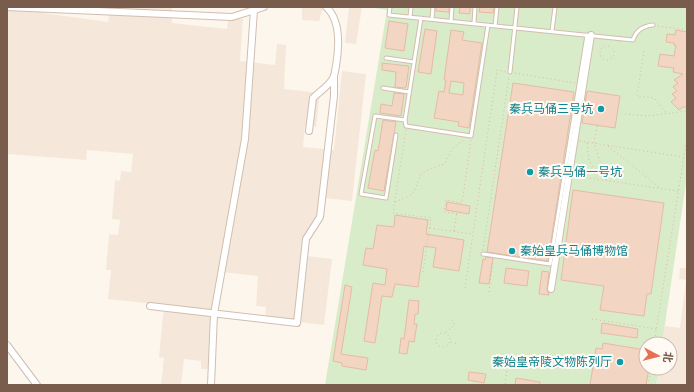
<svg xmlns="http://www.w3.org/2000/svg" width="694" height="392" viewBox="0 0 694 392" font-family="'DejaVu Sans','Noto Sans SC',sans-serif">
<style>
.residential{fill:#f5e8da}
.green{fill:#d8ecc9}
.building{fill:#f3d5c3;stroke:#e6bba3;fill-rule:evenodd}
.lines{fill:none;stroke-linecap:round;stroke-linejoin:round}
.lane-casing{stroke:#d1beb0;stroke-width:5}
.street-casing{stroke:#d1beb0;stroke-width:8}
.path{stroke:#d9b8a5;stroke-width:1;stroke-dasharray:1 3;stroke-linecap:butt}
.lane{stroke:#fff;stroke-width:3}
.street{stroke:#fff;stroke-width:6}
.culture-dot{fill:#0f9aa8;stroke:#fffaf3;stroke-width:1.5}
.labels{text-anchor:middle;dominant-baseline:central;stroke-width:4;stroke-linejoin:round;paint-order:stroke}
.culture-label{font-size:12px;fill:#0d838f;stroke:#fffaf3;text-anchor:end}
</style>
<rect width="100%" height="100%" fill="#fdf6ec"/>
<path class="residential" d="M7 7H43V13L108 22 110 7H172V23L227 29 228 19H243L240 61 275 65 277 44 286 45 284 89 320 93 316 127 305 126 303 147 334 150 342 71 366 74 352 201 325 198 318 214 321 222 310 233 307 256 332 259 324 325 265 318 266 307 256 306 258 276 221 272 212 369H201V361L184 359 181 385H161L164 358 159 357 164 305 108 299 111 270H106L109 234 118 235 120 220 112 219 115 180 120 181 121 171 131 172 133 154 87 150 86 160 7 154Z
M302 7H323L319 21 302 20Z
M349 7H362L356 44 345 43Z
M680 268H687V385H656L659 368H670V344H662L665 326 680 328 686 280 679 279Z"/>
<path class="green" d="M374 7H687V177L662 344H646V368H659L656 385H325L387 10 374 8Z"/>
<path class="building" d="M436 7H449V12L436 11Z
M460 7H470V14L459 13Z
M480 7H494L493 13 479 12Z
M389 21 408 24 404 51 385 48Z
M425 29 437 31 431 74 418 72Z
M451 30 464 32 462 40 482 43 469 128 458 126 459 122 434 118 439 91 444 92 446 80H444ZM451 81 464 83 463 95 449 93Z
M676 30 687 32V107H683L679 110 671 102 676 98 672 94 677 91 673 87 678 83 674 80 683 74 673 72 674 68 658 66 660 54 674 56 676 45H674V43L666 42 667 34 675 35Z
M382 63 409 66 406 87 405 88 395 87 396 72 382 70Z
M513 83 574 92 548 261 487 252Z
M587 91 620 96 615 128 582 123Z
M394 93 404 94 401 116 380 113 381 104 392 106Z
M383 120 396 122 384 191 368 188 375 150 378 151Z
M573 190 664 203 651 294H647L644 316 600 310 604 286 561 280Z
M447 202 470 206 469 214 446 210Z
M395 215 428 220 426 234 464 240 459 271 433 267 436 248 424 246 418 287 395 284 392 297 382 296 375 343 364 341 373 283 385 285 387 269 363 265 366 248 373 249 377 225 394 227Z
M486 257 493 258 489 284 479 283 483 259 485 260Z
M506 268 529 271 527 286 504 283Z
M542 271 549 272 547 289 549 295 539 294Z
M345 285 352 287 341 354 368 358 366 370 342 366V363L333 361Z
M409 300 419 301 418 314H415L414 324H417L414 342 409 341 407 354 399 353 401 338 404 339Z
M602 323 638 329 637 338 601 333Z
M603 343 646 350 645 356H646V368H649L646 385H590L596 348 602 349Z
M469 372 486 374 484 383 468 380Z
M516 378 540 382V385H515Z"/>
<g class="lines">
<defs>
<path id="lane" d="M390 7 389 15 633 40C636 30 643 26 653 25
M410 17 411 7
M421 18 405 120 406 126 471 136 488 25
M432 19 433 7
M451 21 452 7
M474 23 475 7
M495 26 497 7
M552 31 555 7
M386 58 414 62
M510 72 517 7
M383 88 409 92
M396 135 386 198 361 194 375 116 405 120
M483 254 550 264 587 35"/>
<path id="street" d="M7 7 232 17 264 7
M309 131 313 98C319 92 329 86 333 78 335 75 335 70 336 66 339 48 341 20 326 7
M551 289 591 35
M150 306 297 323 306 239 320 217 334 96V78
M7 345 37 385
M211 385 214 314 245 139 254 10"/>
</defs>
<use href="#lane" class="lane-casing"/>
<use href="#street" class="street-casing"/>
<path class="path" d="M658 26 687 30
M600 53a7 7 0 1 1 14 0a7 7 0 1 1-14 0Z
M644 51 637 96 654 98 667 114
M515 73 575 83
M625 114 647 116 687 111
M597 126 594 144 600 161 606 170V180
M406 130 393 213 431 218 423 272
M580 141 683 157
M587 143 589 160 594 170 596 178
M608 146 660 188
M574 176 678 191
M395 202 409 196 414 192 421 174 432 168 444 164C447 159 450 152 454 147 457 144 461 143 464 139
M457 214 444 212 446 200 462 203 471 140
M430 228 472 234
M454 231 457 212
M483 250 509 77
M465 288 497 70 506 72
M489 292 493 260
M592 319 657 329
M446 332 454 326V323L451 319
M436 340a7 7 0 1 1 14 0a7 7 0 1 1-14 0Z
M451 342 458 344
M654 344 687 137
M580 366 593 368
M505 384 507 369
M648 385 651 368"/>
<use href="#lane" class="lane"/>
<use href="#street" class="street"/>
</g>
<g class="culture-dot">
<circle cx="601" cy="109" r="4"/>
<circle cx="530" cy="172" r="4"/>
<circle cx="512" cy="251" r="4"/>
<circle cx="620" cy="362" r="4"/>
</g>
<g class="labels">
<g class="culture-label">
<text x="593" y="109">秦兵马俑三号坑</text>
<text x="538" y="172" text-anchor="start">秦兵马俑一号坑</text>
<text x="520" y="251" text-anchor="start">秦始皇兵马俑博物馆</text>
<text x="612" y="362">秦始皇帝陵文物陈列厅</text>
</g>
</g>
<rect width="694" height="392" fill="none" stroke="#7a5c4d" stroke-width="16"/>
<g transform="translate(658 356) rotate(97)"><circle r="19" fill="#fffaf3" stroke="#cabbb1"/>
<path d="M0-3L7 15L0 10L-7 15Z" fill="#e76f51"/>
<text y="-6" font-size="11" font-weight="bold" text-anchor="middle" fill="#7a5c4d">北</text>
</g>
</svg>
